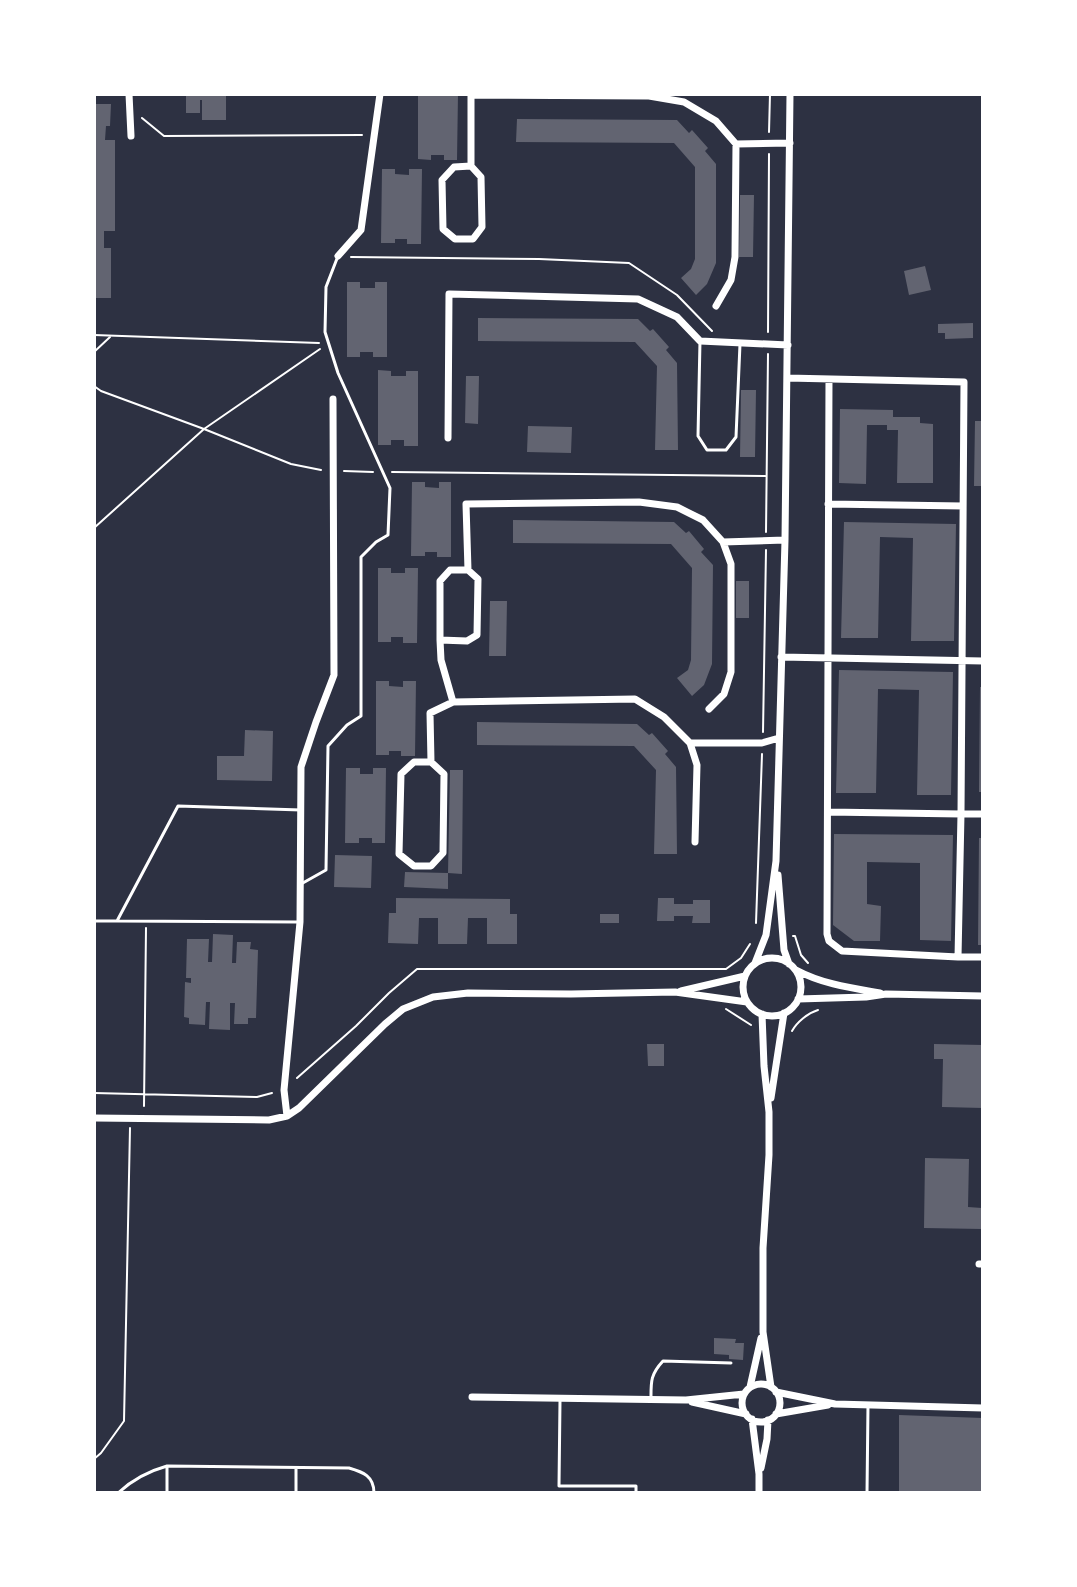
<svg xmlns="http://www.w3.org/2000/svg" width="1077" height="1587" viewBox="0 0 1077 1587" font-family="'DM Sans',sans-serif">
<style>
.building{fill:#626471}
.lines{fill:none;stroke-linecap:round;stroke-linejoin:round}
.path{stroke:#fff;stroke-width:2}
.service{stroke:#fff;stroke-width:3}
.minor{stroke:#fff;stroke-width:7}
</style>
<rect width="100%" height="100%" fill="#2d3142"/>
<path class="building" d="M186 94H226V120H202V100H200V113H186Z
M418 94H458L457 160H444V155H431V160L418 159Z
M94 104H111L110 126H106L105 140H115V231H104V248H111V298H94Z
M517 119 677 120 689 133 692 130 708 148 705 151 716 164V263L707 284 696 295 681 278 691 269 695 259V167L674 143 516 142Z
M382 169H395V174L409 175V169H422L421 244H407V239H395V243H381Z
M740 195H754L753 257H739Z
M925 266 931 290 909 295 904 271Z
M347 282H360V288H375V282H387V357H373V352H360V357H347Z
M478 318 638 319 650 331 653 329 669 347 666 350 677 363 678 450H655L657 366 635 342 478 341Z
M973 323V338L945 339V333H938V324Z
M378 370 391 371V376H406V371H418V446H404V440H391V445H378Z
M466 376H479L478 424 465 423Z
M741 390H756L755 457H740Z
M840 409 893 410V417H920V423L933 424V483H897L898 430H887V425H867L866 484 839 483Z
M975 421H983V486H974Z
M528 426 572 427 571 453 527 452Z
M412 482H425V487L439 488V482H451V557H437V552H425V556H411Z
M513 520 674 522 686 533 689 531 704 549 701 552 713 565 712 664 704 685 692 696 677 678 688 670 691 660 692 568 671 544 513 543Z
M844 522 956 524 954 641H911L913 538 880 537 878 638H841Z
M378 568H391V573H405V568H418L417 643H403V637H391V642H378Z
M736 581H749V618H736Z
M490 601H507L506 656H489Z
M839 670 953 672 951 795H917L919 690 878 689 876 793H836Z
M376 681H389V686L403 687V681H416L415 756H401V751H389V755H376Z
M980 687H983V792H979Z
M477 722 637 724 649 735 652 733 668 751 665 754 676 767 677 854H654L656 770 634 746 477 745Z
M245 730 273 731 272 781 217 780V756H244Z
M346 768H360V774H373V768H386L385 843H372V838H359V843H345Z
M450 770H463L462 874 448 873V889L404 887 405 872 448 873Z
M834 834 953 835 951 941 920 940V863L867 862V904L881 906 880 941H854L833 925Z
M979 838H983V945H978Z
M335 855 372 856 371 888 334 887Z
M396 898 510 899V914H517V944H487V918H468L467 944H438V918H419L418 944 388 943 389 913H396Z
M658 898H674V904H693V900H710V923H692L693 916H674V921H657Z
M600 914H619V923H600Z
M213 934 233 935 232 963H236L237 942H251L250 949 258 950 256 1018H248V1024H234L235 1003H230V1030L209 1029 210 1002H206L205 1025 189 1024V1018L184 1017 185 982 191 983V978H186L187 939H209L208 962H212Z
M647 1044H664V1066H648Z
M934 1044 983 1045V1108L942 1107 943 1059H934Z
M925 1158 969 1159 968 1207 982 1208V1229L924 1228Z
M714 1338 736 1339 735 1343H744L743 1360 729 1359V1355L714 1354Z
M899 1415 983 1418V1493H899Z"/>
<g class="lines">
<path class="path" d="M142 118 164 136 362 135
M769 132 770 94
M351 257 539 259 629 263 677 295 712 331
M768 332 769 154
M94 335 319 343
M94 352 110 337
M94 386 101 391 204 429 291 464 321 470
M344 471 373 472
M392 472 765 476
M94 528 204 429 320 349
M766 532 768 354
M763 732 766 550
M756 923 762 754
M793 936H795L801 955 808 963
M726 1009 751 1025
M792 1031C797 1022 808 1013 818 1010
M297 1078 356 1026 389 993 417 969H726L741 958 750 944
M94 1093 257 1097 272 1093
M144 1106 146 928
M94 1459 101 1453 124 1421 130 1128"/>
<path class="service" d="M700 341 698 436 707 450H726L736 437 740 344
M301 884 326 870 328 746 347 725 361 716V557L376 542 388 535 390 488 338 373 325 332 326 287 338 256
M94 921H117L178 806 301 810
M117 921 297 922
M651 1400C651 1382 650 1375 663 1361L731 1363
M560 1401 559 1486H636V1493
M167 1466V1493
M118 1493C132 1480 149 1471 167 1466L349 1468C363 1472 374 1476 374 1493
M296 1493V1469
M867 1493 868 1405"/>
<path class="minor" d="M129 94 131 136
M471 166 454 167 442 180 443 229 455 239H473L482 227 481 177 471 166V95L649 96 684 102 716 121 736 144 790 143
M338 256 361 230 380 94
M716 306 731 280 735 257 736 144
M787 378 964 382 961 814 828 812
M829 379 827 934 829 941 842 951 958 957
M448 438 449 294 638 299 677 317 700 341 788 345
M828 504 963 506
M723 542 785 540
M468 570 466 504 639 502 677 507 703 520 723 542 731 564V672L724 694 709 709
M781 657 983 661
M453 702 635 699 664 717 690 743 697 765 695 842
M690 743H762L779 738
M431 762 444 774 443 853 431 866H414L399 854 401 774 414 762H431L430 713 453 702 441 660 440 640V581L450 570H468L478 579 477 635 467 641 440 640
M983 814H961L958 957H983
M778 875 784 950 789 964
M743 987a29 29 0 1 1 58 0a29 29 0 1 1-58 0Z
M755 963 766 935 776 861 785 540 790 94
M796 970C822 984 851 988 880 993
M681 991 745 976
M798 999 866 997 886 994 983 996
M762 1014 764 1066 769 1112V1155L763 1248V1332L771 1387
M771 1098 784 1013
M287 1116 284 1090 300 922 301 767 316 722 334 675 333 399
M94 1118 269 1120 287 1116 299 1108 385 1024 403 1009 433 997 468 993 571 994 675 992 747 1002
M979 1264H983
M742 1403a19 19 0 1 1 38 0a19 19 0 1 1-38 0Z
M750 1387 761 1338
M776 1392 835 1404 983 1408
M472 1397 686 1400 744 1394
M692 1402 746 1414
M776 1414 828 1405
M752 1419 759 1474V1493
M761 1468 767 1439 768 1420"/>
</g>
<rect width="1077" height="1587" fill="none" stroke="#ffffff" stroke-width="192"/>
</svg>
